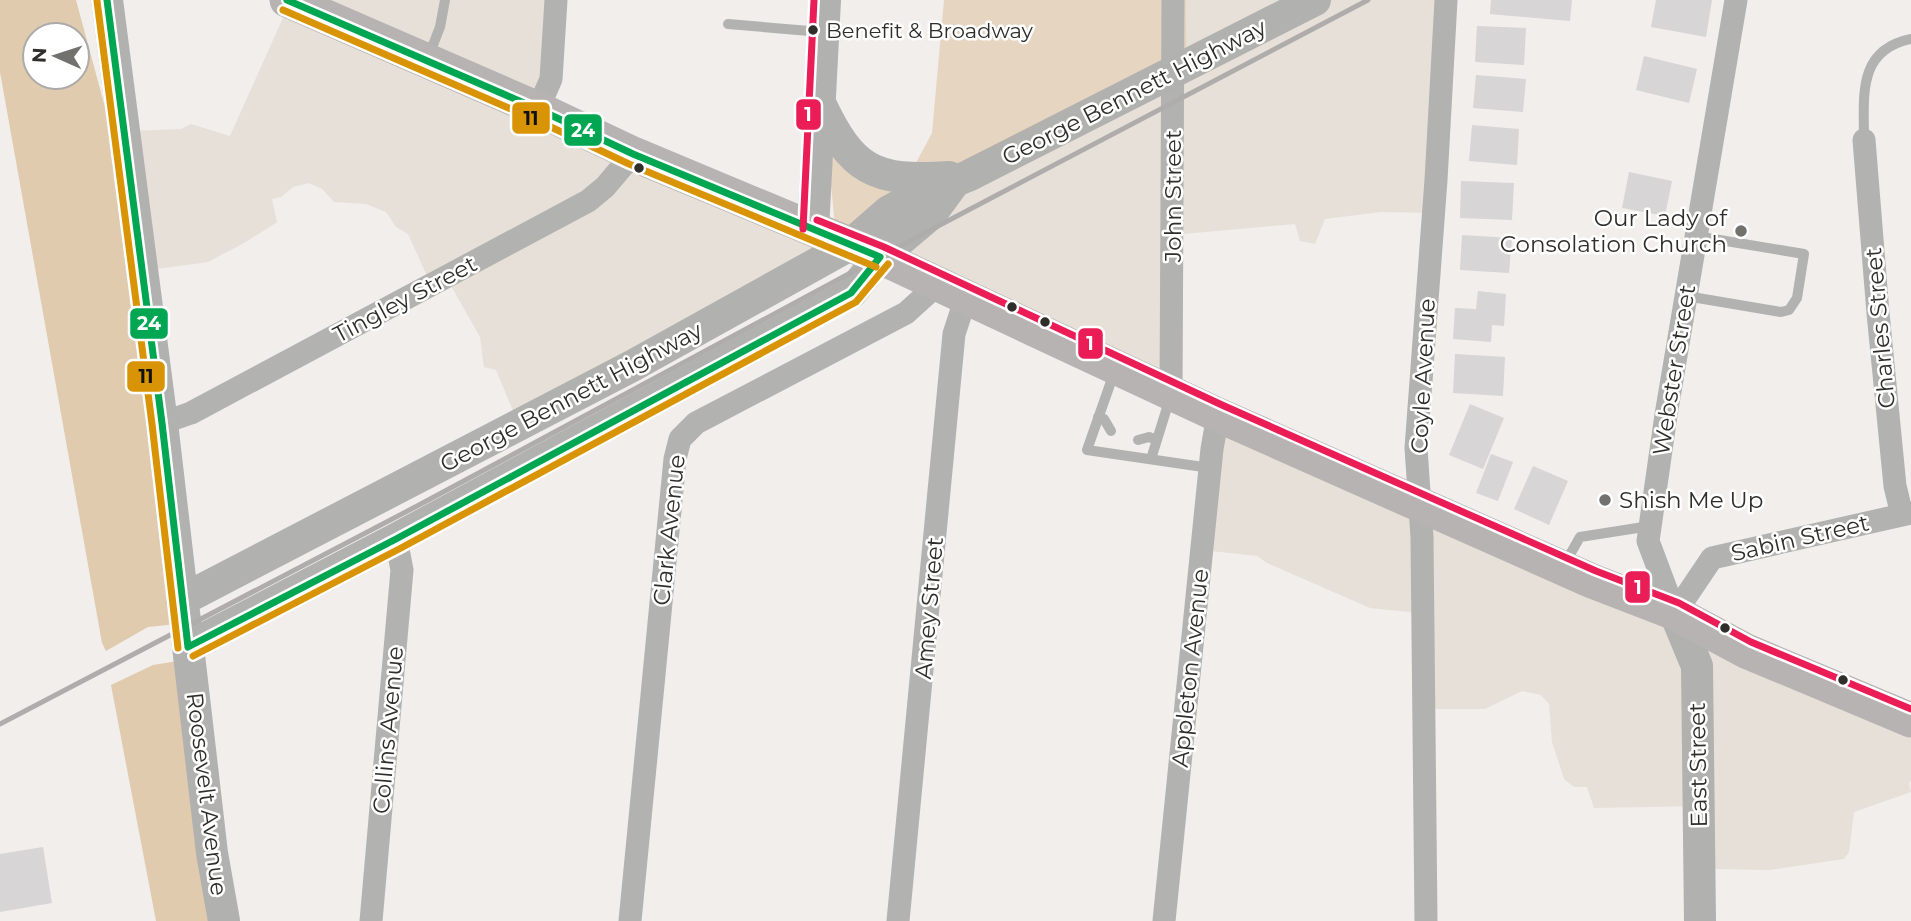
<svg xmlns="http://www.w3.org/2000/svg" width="1911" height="921" viewBox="0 0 1911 921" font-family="Montserrat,sans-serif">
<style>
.built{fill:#e6e0d8}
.green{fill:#e6d5c1}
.forest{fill:#e0cbaf;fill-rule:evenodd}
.building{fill:#d7d5d5}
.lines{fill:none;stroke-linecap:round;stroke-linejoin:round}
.lane{stroke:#b2b2b0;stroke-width:10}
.street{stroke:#b2b2b0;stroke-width:23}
.secondary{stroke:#b1b1af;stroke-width:32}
.primary{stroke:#b6b3b2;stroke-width:35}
.rail{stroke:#afadab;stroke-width:5}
.bus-1-casing{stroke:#fff;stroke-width:12}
.bus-2-casing{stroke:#fff;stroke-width:12}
.bus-3-casing{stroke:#fff;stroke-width:12}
.bus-1{stroke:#00a651;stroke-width:7}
.bus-2{stroke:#d99406;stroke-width:7}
.bus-3{stroke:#ea1d57;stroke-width:7}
.bus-dot{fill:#2f2e2b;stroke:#fff;stroke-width:2.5}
.poi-dot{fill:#73716e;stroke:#fff;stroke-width:2.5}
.labels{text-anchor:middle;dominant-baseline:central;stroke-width:5;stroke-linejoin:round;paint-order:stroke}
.bus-label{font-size:21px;fill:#2f2e2b;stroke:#fff;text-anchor:start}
.street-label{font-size:23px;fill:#2f2e2b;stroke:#fff}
.poi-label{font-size:23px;fill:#2f2e2b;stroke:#fff;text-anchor:end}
.line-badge{stroke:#fff;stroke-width:2.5}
.badge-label{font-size:19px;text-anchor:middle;font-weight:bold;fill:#fff}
.pale-badge-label{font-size:19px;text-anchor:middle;font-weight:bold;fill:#111}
</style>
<rect width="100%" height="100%" fill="#f1eeeb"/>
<path class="built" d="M291 0H563L553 108 836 235 519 425 496 370 484 367 480 337 450 284 433 289 408 234 396 227 386 212 366 204 334 202 322 189 309 183 293 187 281 197 272 199 277 222 244 243 208 262 149 270 130 131 181 129 191 124 230 136Z
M1186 0H1453L1437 213 1381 212 1325 219 1315 244 1300 241 1295 224 1183 234 1182 388 879 239 1187 61Z
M1221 422 1911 716V781L1909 783 1911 792 1854 812 1849 852 1844 859 1769 870 1712 869 1703 806 1594 808 1587 787H1574L1564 779 1552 742 1549 704 1541 695 1522 691 1485 709H1436L1431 702 1428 614 1370 608 1267 563 1257 556 1211 551Z"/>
<path class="green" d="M944 0H1186L1187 61 836 235 825 126 850 146 910 174 932 133Z"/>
<path class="forest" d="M0 0H76L149 270 187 623 148 627 106 651 102 643 0 72ZM35 35H77V77H35Z
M196 658 236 921H156L111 685 153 665Z"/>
<path class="building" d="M1491 0H1572L1570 21 1490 14Z
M1656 0H1712L1706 37 1651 27Z
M1477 26 1526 28 1524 65 1475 62Z
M1644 56 1697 69 1689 103 1636 90Z
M1476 75 1526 79 1523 112 1473 108Z
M1472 125 1519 129 1517 165 1469 161Z
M1629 172 1672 181 1665 216 1622 208Z
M1461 181 1514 183 1512 220 1460 218Z
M1462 235 1512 238 1509 273 1460 270Z
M1478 291 1506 294 1504 326 1492 325 1491 342 1453 339 1455 308 1476 309Z
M1455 354 1505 357 1503 396 1453 393Z
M1470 404 1504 418 1483 469 1449 455Z
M1491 454 1513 462 1498 501 1476 493Z
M1533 466 1568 481 1549 525 1514 509Z
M43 847 52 903 0 912V854Z"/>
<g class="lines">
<path class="lane" d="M728 24 821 32
M429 55 440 27 445 0
M1864 140C1864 96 1857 50 1911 39
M1686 296 1781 312 1789 310 1797 298 1804 254 1696 236
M1114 373 1087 450 1210 468
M1098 417 1104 419 1111 431
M1138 440 1149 437 1157 440
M1151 459 1170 398
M1564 565 1580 537 1650 526"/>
<path class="street" d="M538 109 551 79 556 0
M1864 140 1878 313 1895 486 1902 515
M1171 393 1173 0
M162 423 191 413 588 201 605 187 633 154
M1675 613 1648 541 1666 415 1736 0
M1675 613 1712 558 1911 513
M371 921 402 570 396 539
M630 921 675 459 680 439 696 423 906 313 937 285
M898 921 954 334 966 297
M1164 921 1212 449 1218 415
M1426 921 1422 537 1416 448 1436 180 1446 0"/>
<path class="secondary" d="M107 0 162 423 212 853 224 921
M820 103C852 171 874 182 949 177
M813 230 825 0
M182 600 632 366 850 245 889 211 915 197 968 176 1315 0
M1675 613 1697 666 1700 921
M188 647 396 539 851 293 880 257 931 214 953 184"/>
<path class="primary" d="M287 0 538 109 633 154 880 257 1218 415 1592 581 1675 613 1746 651 1911 720"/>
<path class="rail" d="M0 724 419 505 919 236 1368 0"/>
<defs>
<path id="bus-1" d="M107 0 162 423 188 647
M287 0 538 109 633 154 880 257
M188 647 396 539 851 293 880 257"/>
<path id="bus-2" d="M97 1 152 424 178 648
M283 10 534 119 629 164 876 267
M193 656 401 548 856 302 888 264"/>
<path id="bus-3" d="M817 220 884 247 1222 405 1596 571 1679 603 1751 642 1911 709
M803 229 814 0"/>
</defs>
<use href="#bus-1" class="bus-1-casing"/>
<use href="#bus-2" class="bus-2-casing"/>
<use href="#bus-3" class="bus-3-casing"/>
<use href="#bus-1" class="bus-1"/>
<use href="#bus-2" class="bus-2"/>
<use href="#bus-3" class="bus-3"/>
</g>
<g class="bus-dot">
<circle cx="813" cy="30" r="6"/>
<circle cx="639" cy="168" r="6"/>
<circle cx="1012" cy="307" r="6"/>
<circle cx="1045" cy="322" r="6"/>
<circle cx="1725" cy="628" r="6"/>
<circle cx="1843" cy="680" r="6"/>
</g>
<g class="poi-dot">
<circle cx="1741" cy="231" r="7"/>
<circle cx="1605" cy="500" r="7"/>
</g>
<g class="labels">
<g class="bus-label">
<text x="826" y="30">Benefit &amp; Broadway</text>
</g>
<g class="street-label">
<text transform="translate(1134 92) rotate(-27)">George Bennett Highway</text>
<text transform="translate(1173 196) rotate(-90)">John Street</text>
<text transform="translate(405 299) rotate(-28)">Tingley Street</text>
<text transform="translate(1880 328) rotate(-95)">Charles Street</text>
<text transform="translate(1674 370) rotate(-81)">Webster Street</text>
<text transform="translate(1423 376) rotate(-87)">Coyle Avenue</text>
<text transform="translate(571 397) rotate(-28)">George Bennett Highway</text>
<text transform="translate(669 530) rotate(-84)">Clark Avenue</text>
<text transform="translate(1800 538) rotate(-13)">Sabin Street</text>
<text transform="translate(929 608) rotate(-85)">Amey Street</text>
<text transform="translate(1190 668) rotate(-84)">Appleton Avenue</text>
<text transform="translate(388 730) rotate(-85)">Collins Avenue</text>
<text transform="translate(1698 765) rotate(-91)">East Street</text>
<text transform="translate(207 794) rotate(83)">Roosevelt Avenue</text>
</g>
<g class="poi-label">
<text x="1727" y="218">Our Lady of<tspan x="1727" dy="26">Consolation Church</tspan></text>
<text x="1619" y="500" text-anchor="start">Shish Me Up</text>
</g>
</g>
<g class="line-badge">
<rect x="795" y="98" width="27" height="33" rx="7" fill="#ea1d57"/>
<rect x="511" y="101" width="40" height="34" rx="7" fill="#d99406"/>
<rect x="563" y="113" width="40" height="34" rx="7" fill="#00a651"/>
<rect x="129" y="307" width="40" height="33" rx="7" fill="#00a651"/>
<rect x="1077" y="327" width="27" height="33" rx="7" fill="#ea1d57"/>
<rect x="126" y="360" width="40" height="33" rx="7" fill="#d99406"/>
<rect x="1624" y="570" width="27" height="34" rx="7" fill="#ea1d57"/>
</g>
<g class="badge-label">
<text x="808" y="121">1</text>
<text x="583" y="137">24</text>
<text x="149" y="330">24</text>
<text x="1090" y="350">1</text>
<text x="1638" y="594">1</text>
</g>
<g class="pale-badge-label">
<text x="531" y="125">11</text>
<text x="146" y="383">11</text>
</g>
<g transform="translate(56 56) rotate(273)"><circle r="33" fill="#ffffff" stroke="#acabaa" stroke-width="2"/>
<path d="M0-5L12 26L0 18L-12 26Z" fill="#73716e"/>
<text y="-10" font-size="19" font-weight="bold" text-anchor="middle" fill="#2f2e2b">N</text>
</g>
</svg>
